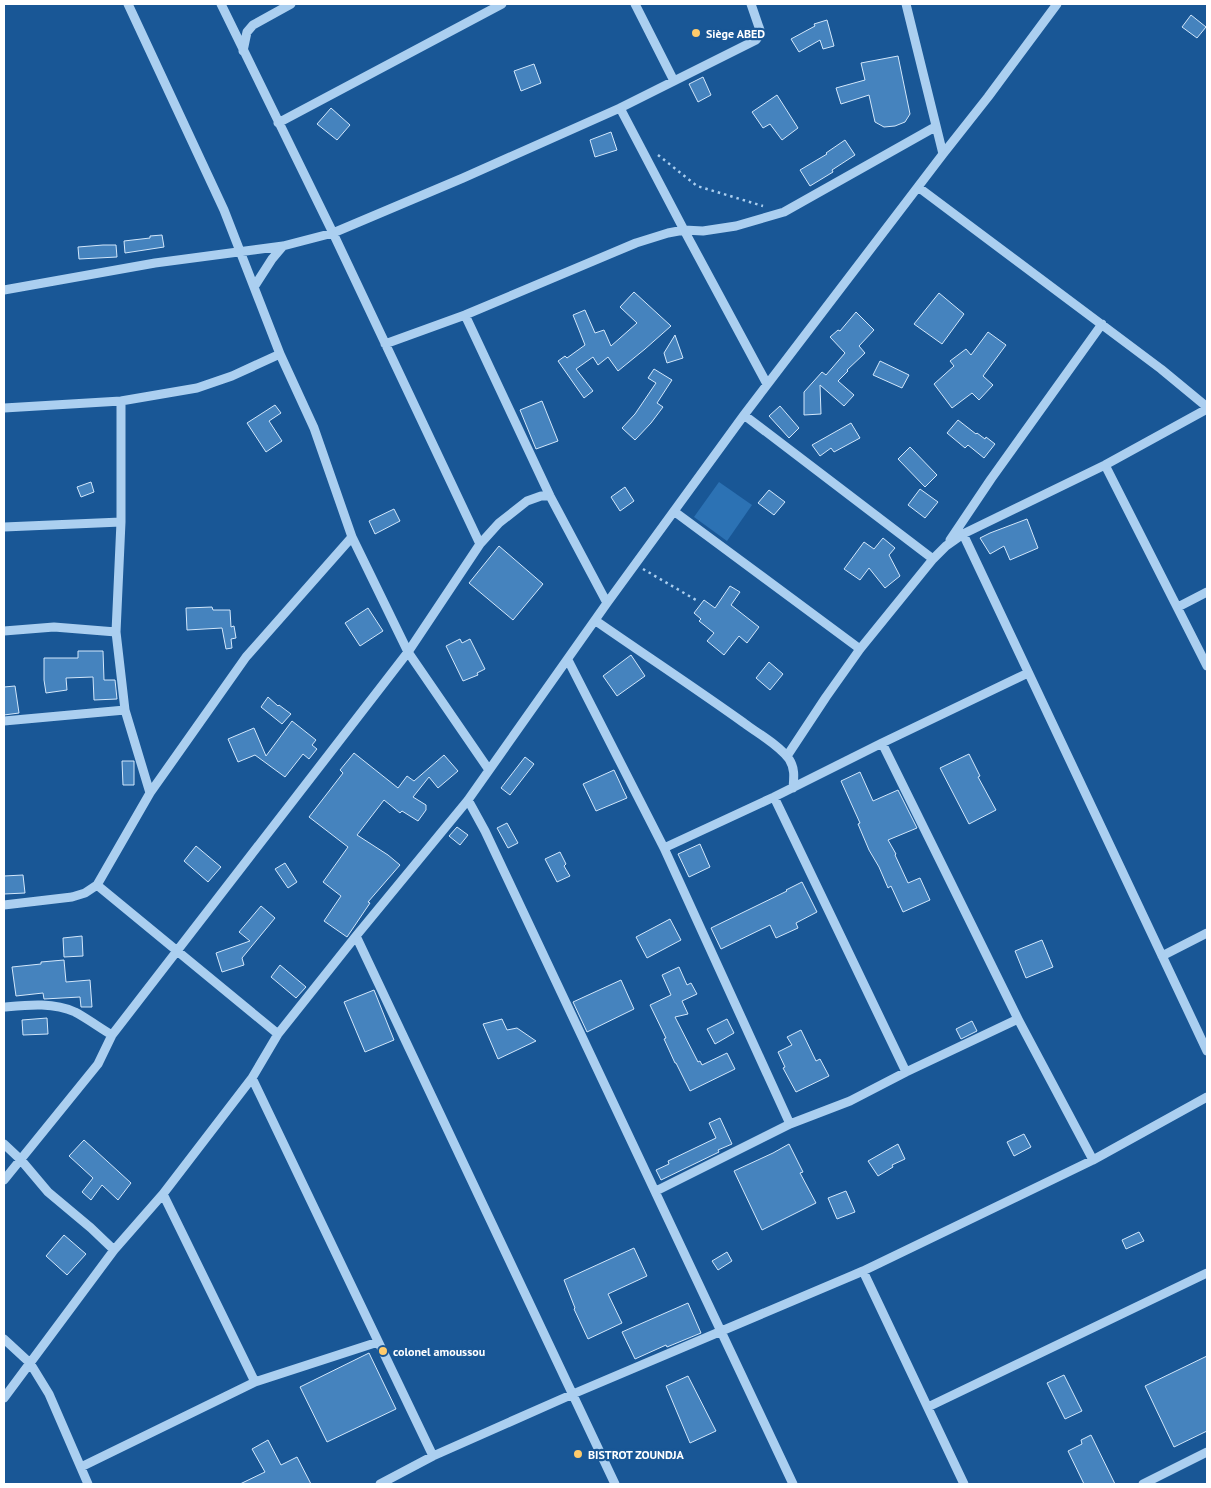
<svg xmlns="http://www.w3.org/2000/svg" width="1211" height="1488" viewBox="0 0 1211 1488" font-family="'PT Sans',sans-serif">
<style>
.green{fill:#2c72b4}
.building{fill:#4583be;stroke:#d2e7fb}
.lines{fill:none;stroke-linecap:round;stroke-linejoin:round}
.path{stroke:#abcff0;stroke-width:2.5;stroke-dasharray:2.5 4;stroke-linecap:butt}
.minor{stroke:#abcff0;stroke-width:9}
.poi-dot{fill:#ffcb6b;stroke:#195796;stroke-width:2}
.labels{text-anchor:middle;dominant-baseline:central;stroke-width:4.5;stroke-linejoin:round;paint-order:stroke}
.poi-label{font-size:12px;font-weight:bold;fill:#fff;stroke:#195796;text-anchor:start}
</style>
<rect width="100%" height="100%" fill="#195796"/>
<path class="green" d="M719 482 752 505 727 541 694 517Z"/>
<path class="building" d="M1191 15 1206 27 1197 38 1182 27Z
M827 20 834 46 823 49 820 40 799 52 791 39 815 26 814 24Z
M898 56 910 114 905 122 895 126 884 127 875 122 869 95 841 104 836 88 865 80 861 63Z
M534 64 541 83 521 91 514 71Z
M703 77 711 95 698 102 689 84Z
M777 95 798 128 782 140 770 124 763 128 752 112Z
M331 108 350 125 337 140 317 124Z
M611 132 617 150 595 157 590 140Z
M845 140 855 155 832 170 833 172 810 186 800 170 827 154 826 153Z
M162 235 164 247 125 253 124 241 150 238V236Z
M103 245H116L117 257 79 259 78 247Z
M634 292 671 326 645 349 618 371 608 357 598 365 593 357 576 369 593 391 584 398 558 361 565 356 567 358 585 345 573 315 585 310 595 333 604 330 611 346 637 323 620 307Z
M939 293 964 314 942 344 914 324Z
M856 312 874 330 859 346 865 353 847 370 848 371 838 381 854 395 844 406 820 385 821 414 804 415V392L822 372 826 375 845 353 830 337 838 330 840 331Z
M988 332 1006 345 983 376 993 385 979 400 972 393 952 408 934 384 954 366 950 361 966 349 971 355Z
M675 335 683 358 667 363 664 353Z
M880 361 909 375 902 388 873 375Z
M654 369 672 380 657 403 663 407 651 423 635 440 622 428 635 414 656 383 648 378Z
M542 401 558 441 536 449 520 410Z
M275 405 281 413 269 421 282 441 266 452 247 423Z
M780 406 799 428 789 438 769 416Z
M958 420 976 434 977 433 985 439 986 437 995 444 984 458 968 445 965 448 947 433Z
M851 423 860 438 834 452 831 448 820 456 812 445Z
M910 447 937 475 925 487 898 459Z
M91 482 94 492 81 497 77 487Z
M625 487 634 501 620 511 611 497Z
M920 489 938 502 925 518 908 505Z
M769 490 785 502 774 515 758 503Z
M394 509 400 521 375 534 369 521Z
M1027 519 1038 548 1010 560 1004 546 990 554 980 538 990 533Z
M883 538 895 548 889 555 900 576 885 588 869 568 860 580 844 569 864 542 874 549Z
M499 546 543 584 513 620 469 583Z
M730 586 740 592 731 605 759 627 747 643 739 636 724 655 707 641 714 633 699 621 701 619 694 613 704 600 715 608Z
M212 607 213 610H230L231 627 234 626 236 638 231 639 232 648 226 649 222 628 187 630 186 608Z
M368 608 383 631 360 646 345 623Z
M460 639 462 643 470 639 485 669 477 673 478 675 463 681 446 646Z
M78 651H103L104 680H115L117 699 94 700 93 677 66 678 67 690 46 693 44 680V658H78Z
M631 655 645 676 617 696 603 676Z
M769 662 783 674 770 690 756 678Z
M15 686 19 713 4 715V687Z
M268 697 278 706 279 705 291 714 282 724 261 707Z
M292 721 316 740 312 745 317 749 309 759 303 754 285 777 255 755 238 762 228 739 254 728 266 756Z
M354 753 398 788 407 776 414 781 444 755 458 771 438 788 429 777 413 797 426 805V810L418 821 402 811 400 813 384 800 357 835 388 855 400 865 368 902 370 903 347 937 324 921 341 896 323 882 348 847 309 817 343 773 340 770Z
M969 754 980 776 978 777 996 810 969 824 940 768Z
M525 757 534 764 510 795 501 788Z
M122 761H134V785H123Z
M614 770 627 798 596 811 583 784Z
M860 772 873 801 898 790 917 828 888 840 896 854 895 855 908 883 920 878 930 900 903 912 891 886 888 888 879 867 869 850 858 824 860 823 841 781Z
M507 823 518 843 508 848 497 828Z
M457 827 468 835 460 845 449 836Z
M700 844 710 867 689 877 678 854Z
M196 846 221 867 208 882 184 861Z
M560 852 566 864 564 866 570 876 557 882 545 859Z
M285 863 297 882 288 888 275 869Z
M23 875 25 893 4 894V876Z
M802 882 817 912 796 923 798 928 776 938 770 925 721 949 711 928 787 891 786 890Z
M261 906 275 918 242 958 244 965 222 972 216 953 250 941 239 932Z
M670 919 681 940 647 958 636 937Z
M82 936 83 956 64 957 63 938Z
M1042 940 1053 967 1026 978 1015 951Z
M64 960 66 982 90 980 92 1007H81L80 997 44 999 43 993 16 996 12 967 41 964V962Z
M280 965 306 987 296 998 271 977Z
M679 967 687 985 691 983 697 994 682 1001 688 1014 675 1017 698 1062 700 1061 702 1065 727 1053 735 1069 690 1091 676 1063H675L664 1039 666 1038 650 1005 671 995 662 975Z
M621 980 634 1009 587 1032 573 1002Z
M374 990 394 1040 365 1052 344 1002Z
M47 1018 48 1034 23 1035 22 1020Z
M502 1019 507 1030 517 1028 536 1041 498 1059 483 1024Z
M727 1019 734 1033 715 1044 707 1029Z
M972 1021 977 1031 961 1039 956 1029Z
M801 1030 816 1061 820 1059 829 1076 796 1092 783 1068 785 1067 778 1052 792 1045 787 1037Z
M720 1118 732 1144 718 1150 719 1152 661 1180 656 1170 669 1164 668 1161 716 1138 709 1123Z
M1024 1134 1031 1147 1014 1156 1007 1142Z
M84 1140 131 1183 118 1200 102 1185 91 1200 82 1192 93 1178 69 1156Z
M789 1144 803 1172 800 1173 816 1203 762 1230 734 1171 773 1153Z
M898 1144 905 1159 892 1165 893 1167 878 1176 868 1161Z
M846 1191 855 1212 837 1219 828 1198Z
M1139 1232 1144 1241 1126 1249 1122 1240Z
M64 1235 86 1254 67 1275 46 1256Z
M634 1248 647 1276 608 1294 622 1323 588 1339 574 1309 575 1308 564 1280Z
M727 1252 732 1261 718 1270 712 1261Z
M688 1303 701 1333 667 1347 666 1345 635 1359 622 1332Z
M369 1353 396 1409 327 1442 300 1387Z
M1207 1356V1431L1174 1447 1145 1386Z
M1064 1375 1082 1411 1065 1419 1047 1383Z
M688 1376 716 1431 690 1443 666 1386Z
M1091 1435 1115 1484H1084L1068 1451 1082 1444 1081 1440Z
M268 1440 281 1465 297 1457 311 1484H240L265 1472 252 1449Z"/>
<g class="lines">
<path class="path" d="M658 155 697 186 763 206
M643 569 696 600"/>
<path class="minor" d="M128 4 224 210 280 354 314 428 352 537 408 652 489 770
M221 4 333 233 480 544
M635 4 674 81
M906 4 943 154
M243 51 247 32 253 25 291 4
M620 108 684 230 767 384
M278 123 502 4
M918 187 1161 369 1207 407
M254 287 272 259 283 246
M4 290 155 263 283 246 333 233 463 178 620 108 756 40 761 33 751 4
M465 315 550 496 607 603
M385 344 465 315 636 243 668 233 684 230 703 231 736 226 784 212 935 127
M121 401V522L116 632 125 710 150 793
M4 408 121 401 197 388 232 376 280 354
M744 415 933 559
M1105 465 1207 666
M675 512 860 649
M4 527 121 522
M963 534 1207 1051
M950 540 991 479 1102 324
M1178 607 1207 592
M596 621C645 655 695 688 744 723 757 733 779 745 789 759 795 768 794 777 793 788
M4 631 54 627 116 632
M568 660 664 848 790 1124
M4 721 125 710
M882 743 1018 1019 1093 1160
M787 756 826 697 860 649 933 559 946 546 963 534 1105 465 1207 409
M774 797 906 1072
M468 800 485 831 793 1484
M664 848 774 797 882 743 1028 673
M97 885 278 1034
M4 905 72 897 85 893 97 885 150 793 246 657 352 537
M356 936 615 1484
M1162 956 1207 933
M4 1007C27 1005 53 1002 75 1012 88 1019 100 1028 112 1035
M252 1078 433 1456
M4 1144 21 1160 48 1192 91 1228 114 1250
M4 1180 98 1064 112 1035 408 652 480 544 499 523 527 501 541 496H550
M656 1191 790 1124 850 1101 906 1072 1018 1019
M163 1194 255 1382
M863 1271 964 1484
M4 1339 30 1363 49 1394 88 1484
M4 1398 114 1250 163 1194 252 1078 278 1034 356 936 468 800 607 603 744 415 943 154 988 97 1057 4
M928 1407 1207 1273
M81 1467 255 1382 378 1342
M380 1484 433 1456 573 1394 863 1271 1093 1160 1207 1097
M1143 1484 1207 1452"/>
</g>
<g class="poi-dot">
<circle cx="696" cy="33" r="5"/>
<circle cx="383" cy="1351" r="5"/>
<circle cx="578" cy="1454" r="5"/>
</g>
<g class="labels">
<g class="poi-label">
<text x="706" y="33">Siège ABED</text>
<text x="393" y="1351">colonel amoussou</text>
<text x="588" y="1454">BISTROT ZOUNDJA</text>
</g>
</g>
<rect width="1211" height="1488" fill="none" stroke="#ffffff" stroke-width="10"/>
</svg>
